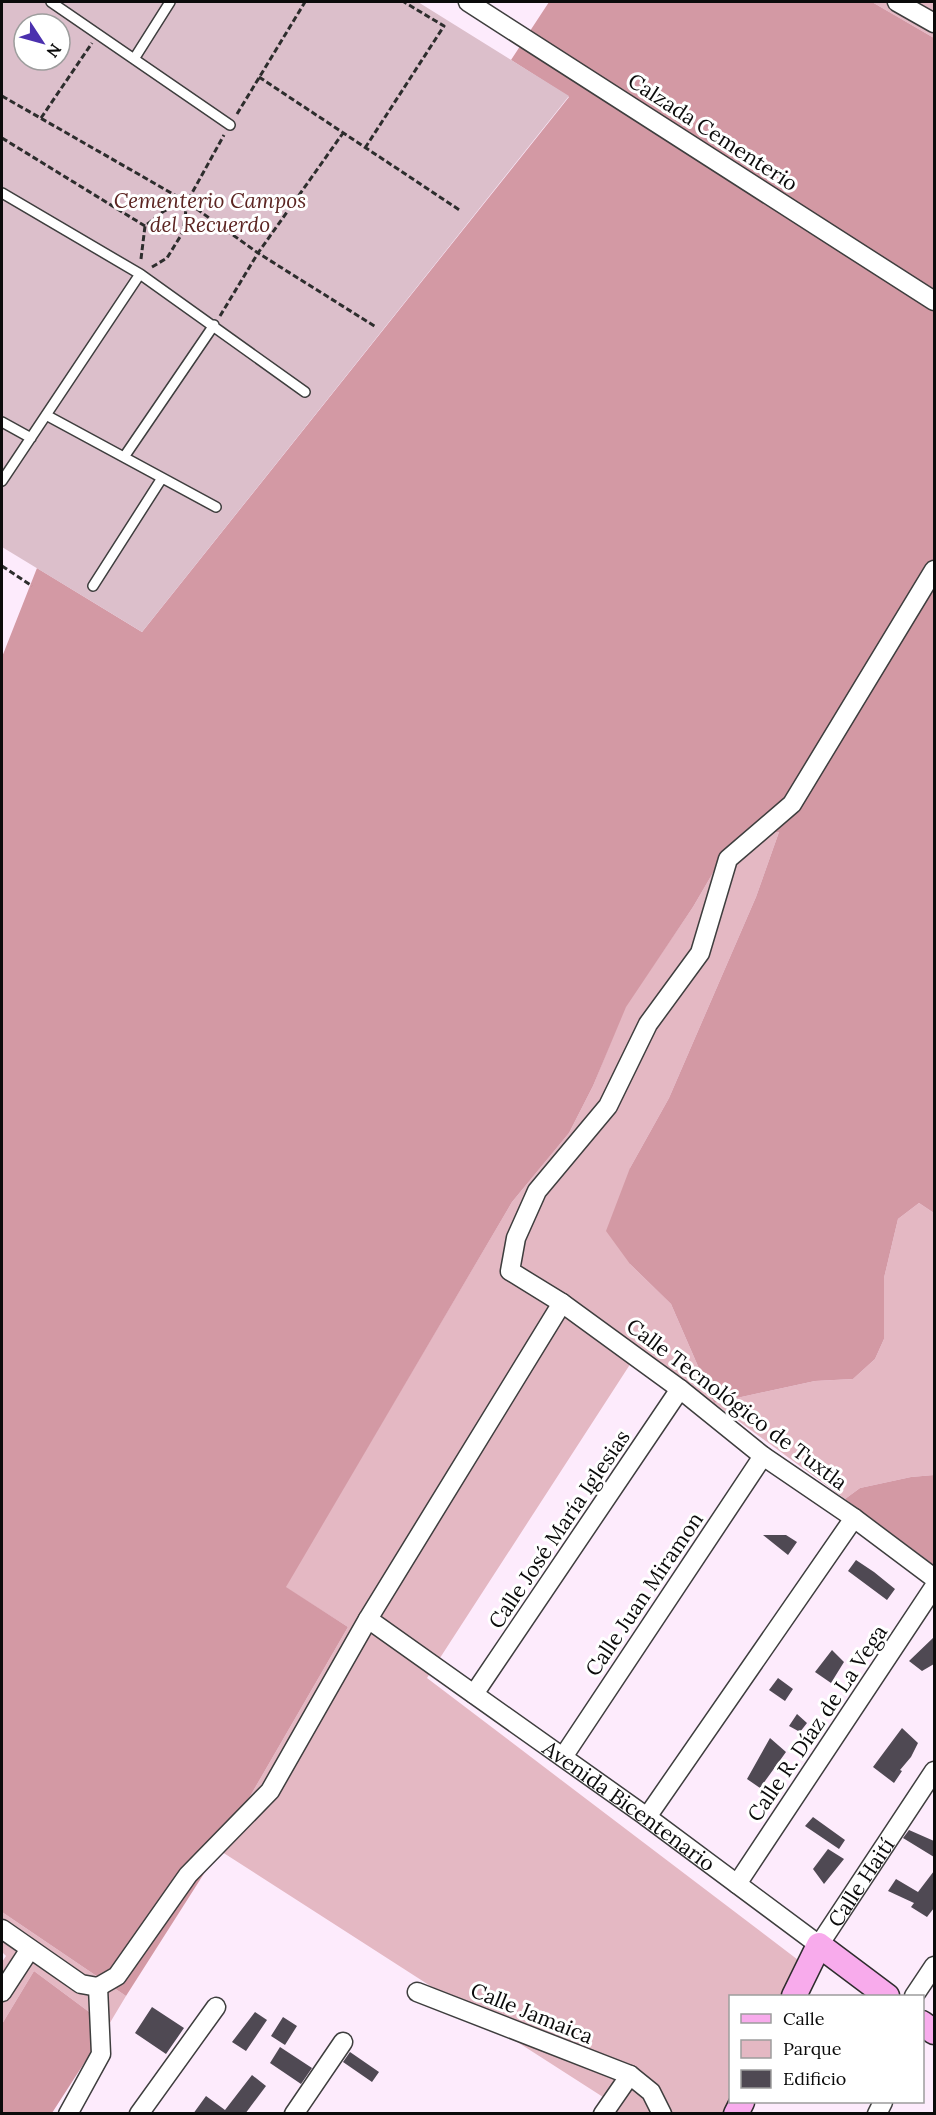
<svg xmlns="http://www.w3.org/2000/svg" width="936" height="2115" viewBox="0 0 936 2115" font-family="Lora,serif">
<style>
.green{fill:#e4b8c3}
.forest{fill:#d399a4}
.cemetery{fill:#dcbfcb;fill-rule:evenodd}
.building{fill:#4f4953}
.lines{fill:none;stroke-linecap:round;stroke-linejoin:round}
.lane-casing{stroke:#3e3e3e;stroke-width:12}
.street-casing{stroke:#3e3e3e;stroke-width:21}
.secondary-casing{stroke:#2d2d2d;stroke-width:27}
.path{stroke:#2d2d2d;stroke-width:3;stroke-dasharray:6 3;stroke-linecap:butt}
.lane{stroke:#fff;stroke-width:9}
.street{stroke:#fff;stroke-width:18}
.secondary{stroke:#f8abec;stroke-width:24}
.labels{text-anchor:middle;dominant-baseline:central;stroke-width:6;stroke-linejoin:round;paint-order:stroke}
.street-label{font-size:21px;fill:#0b0b0b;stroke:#fff}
.park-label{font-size:21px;font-style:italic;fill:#5c2522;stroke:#fff}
</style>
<rect width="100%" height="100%" fill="#fdebfc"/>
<path class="green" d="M872 2H934V38Z
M779 832 756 897 669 1098 630 1168V1264L671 1304 714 1403 815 1381 853 1379 875 1359 884 1339V1278L898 1219 919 1203 934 1213V1475L911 1477 860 1488 845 1499 640 1349 427 1678 806 1966 790 1996H730L729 2113H613L617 2106 219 1850 348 1627 285 1587 512 1202 569 1133 593 1086 625 1007 693 907 721 859 757 833Z
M2 1912 126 1996 108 2026 34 1971 2 2024V1962L6 1956 2 1952Z"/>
<path class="forest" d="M549 2H872L934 38V1213L919 1203 898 1219 884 1278V1339L875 1359 853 1379 815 1381 714 1403 671 1304 630 1264 606 1231 630 1168 669 1098 756 897 779 832 757 833 721 859 693 907 626 1007 593 1086 569 1133 512 1202 286 1587 348 1627 219 1850 126 1996 2 1912V657L37 568 142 632 569 97 511 60Z
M934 1475V1565L845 1499 860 1488 911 1477Z
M34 1971 108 2026 52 2113 2 2114V2024Z"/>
<path class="cemetery" d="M2 2H418L569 96 142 632 2 547ZM24 24H60V60H24Z"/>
<path class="building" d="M763 1535H786L797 1542 788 1555Z
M856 1560 874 1572 895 1589 887 1600 848 1571Z
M934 1637V1664L922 1671 909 1661Z
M832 1650 844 1662 831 1683 815 1672Z
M778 1678 793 1689 785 1701 769 1690Z
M797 1714 807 1723 800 1732 789 1726Z
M902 1728 918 1743 911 1757 900 1770 902 1771 894 1783 873 1767Z
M770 1738 786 1752 760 1788 747 1779Z
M813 1817 845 1840 839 1849 805 1826Z
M909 1830 934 1841V1857L903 1838Z
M828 1849 844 1859 824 1884 813 1869Z
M934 1871V1908L927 1917 911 1907 914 1903 888 1891 896 1879 918 1892Z
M152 2007 184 2028 166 2054 135 2033Z
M255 2012 267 2020 246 2051 232 2042Z
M283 2017 297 2026 285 2045 271 2036Z
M280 2047 312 2068 301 2084 270 2063Z
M350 2052 379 2072 372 2082 343 2062Z
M252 2075 266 2086 245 2114H193L206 2096 225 2110Z"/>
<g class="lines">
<defs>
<path id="lane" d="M51 2 230 125
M134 59 170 2
M2 193 140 274 305 392
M46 415 216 507
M2 422 31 438
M124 457 214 325
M2 481 140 274
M93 586 162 478"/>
<g id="street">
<path d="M468 2 934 301"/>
<path d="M897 2 934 23"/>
<path d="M934 570 792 804 728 859 700 953 648 1024 608 1106 537 1191 516 1238 510 1271 562 1303 680 1389 763 1456 854 1518 934 1578"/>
<path id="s1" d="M368 1619 647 1817 819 1945 934 1771"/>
<path d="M474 1694 680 1389"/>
<path d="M563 1757 763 1456"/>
<path d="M647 1817 854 1518"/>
<path d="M737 1884 934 1587"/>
<path d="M2 1929 81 1984 98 1987"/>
<path d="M98 1987 117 1976 188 1875 270 1791 368 1619 562 1303"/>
<path d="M2 1992 30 1949"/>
<path d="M417 1992 630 2075 651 2092 662 2114"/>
<path d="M914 1996 934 1966"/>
<path d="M68 2114 101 2054 98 1987"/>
<path d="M139 2114 216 2007"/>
<path d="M294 2114 343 2042"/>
<path d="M603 2114 630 2075"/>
<path d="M877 2114 883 2102"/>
</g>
<path id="secondary" d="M794 1996 819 1945 887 1996
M922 2023 934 2032
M736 2114 742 2102"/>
</defs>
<use href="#lane" class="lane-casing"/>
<use href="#street" class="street-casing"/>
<use href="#secondary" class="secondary-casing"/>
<path class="path" d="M259 77 461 211
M2 96 187 202 258 253 376 327
M237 114 305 2
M41 118 92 43
M2 138 145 226
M365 148 444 26 404 2
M141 259 145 226 164 211 187 202
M152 267 167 258 183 232 187 202 224 135
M220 316 258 253 343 133
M2 566 32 586"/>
<use href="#lane" class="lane"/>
<use href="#street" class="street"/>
<use href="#secondary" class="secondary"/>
</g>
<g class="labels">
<g class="street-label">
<text transform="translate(713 132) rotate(33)">Calzada Cementerio</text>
<text transform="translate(737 1404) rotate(37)">Calle Tecnológico de Tuxtla</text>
<text transform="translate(559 1529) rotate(-56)">Calle José María Iglesias</text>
<text transform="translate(644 1594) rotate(-56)">Calle Juan Miramon</text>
<text transform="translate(817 1723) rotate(-56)">Calle R. Díaz de La Vega</text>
<text stroke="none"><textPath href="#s1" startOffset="321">Avenida Bicentenario</textPath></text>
<text stroke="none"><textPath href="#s1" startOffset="632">Calle Haití</textPath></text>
<text transform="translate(532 2013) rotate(22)">Calle Jamaica</text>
</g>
<g class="park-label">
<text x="210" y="200">Cementerio Campos<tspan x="210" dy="24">del Recuerdo</tspan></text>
</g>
</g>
<rect width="936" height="2115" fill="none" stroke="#0b0b0b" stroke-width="6"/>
<rect x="729" y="1995" width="195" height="108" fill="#ffffff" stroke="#9d9d9d" stroke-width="1.5"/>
<rect x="741" y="2014" width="30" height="9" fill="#f8abec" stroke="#9d9d9d" stroke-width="1.5"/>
<text x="783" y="2025" font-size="18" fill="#0b0b0b">Calle</text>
<rect x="741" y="2040" width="30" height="18" fill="#e4b8c3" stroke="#9d9d9d" stroke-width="1.5"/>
<text x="783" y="2055" font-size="18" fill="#0b0b0b">Parque</text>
<rect x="741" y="2070" width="30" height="18" fill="#4f4953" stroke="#9d9d9d" stroke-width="1.5"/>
<text x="783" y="2085" font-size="18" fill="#0b0b0b">Edificio</text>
<g transform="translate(42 42) rotate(126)"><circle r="28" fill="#ffffff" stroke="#9d9d9d" stroke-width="1.5"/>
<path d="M0-4.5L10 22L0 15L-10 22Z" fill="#4b30ae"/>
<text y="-9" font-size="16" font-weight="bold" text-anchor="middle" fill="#0b0b0b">N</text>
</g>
</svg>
